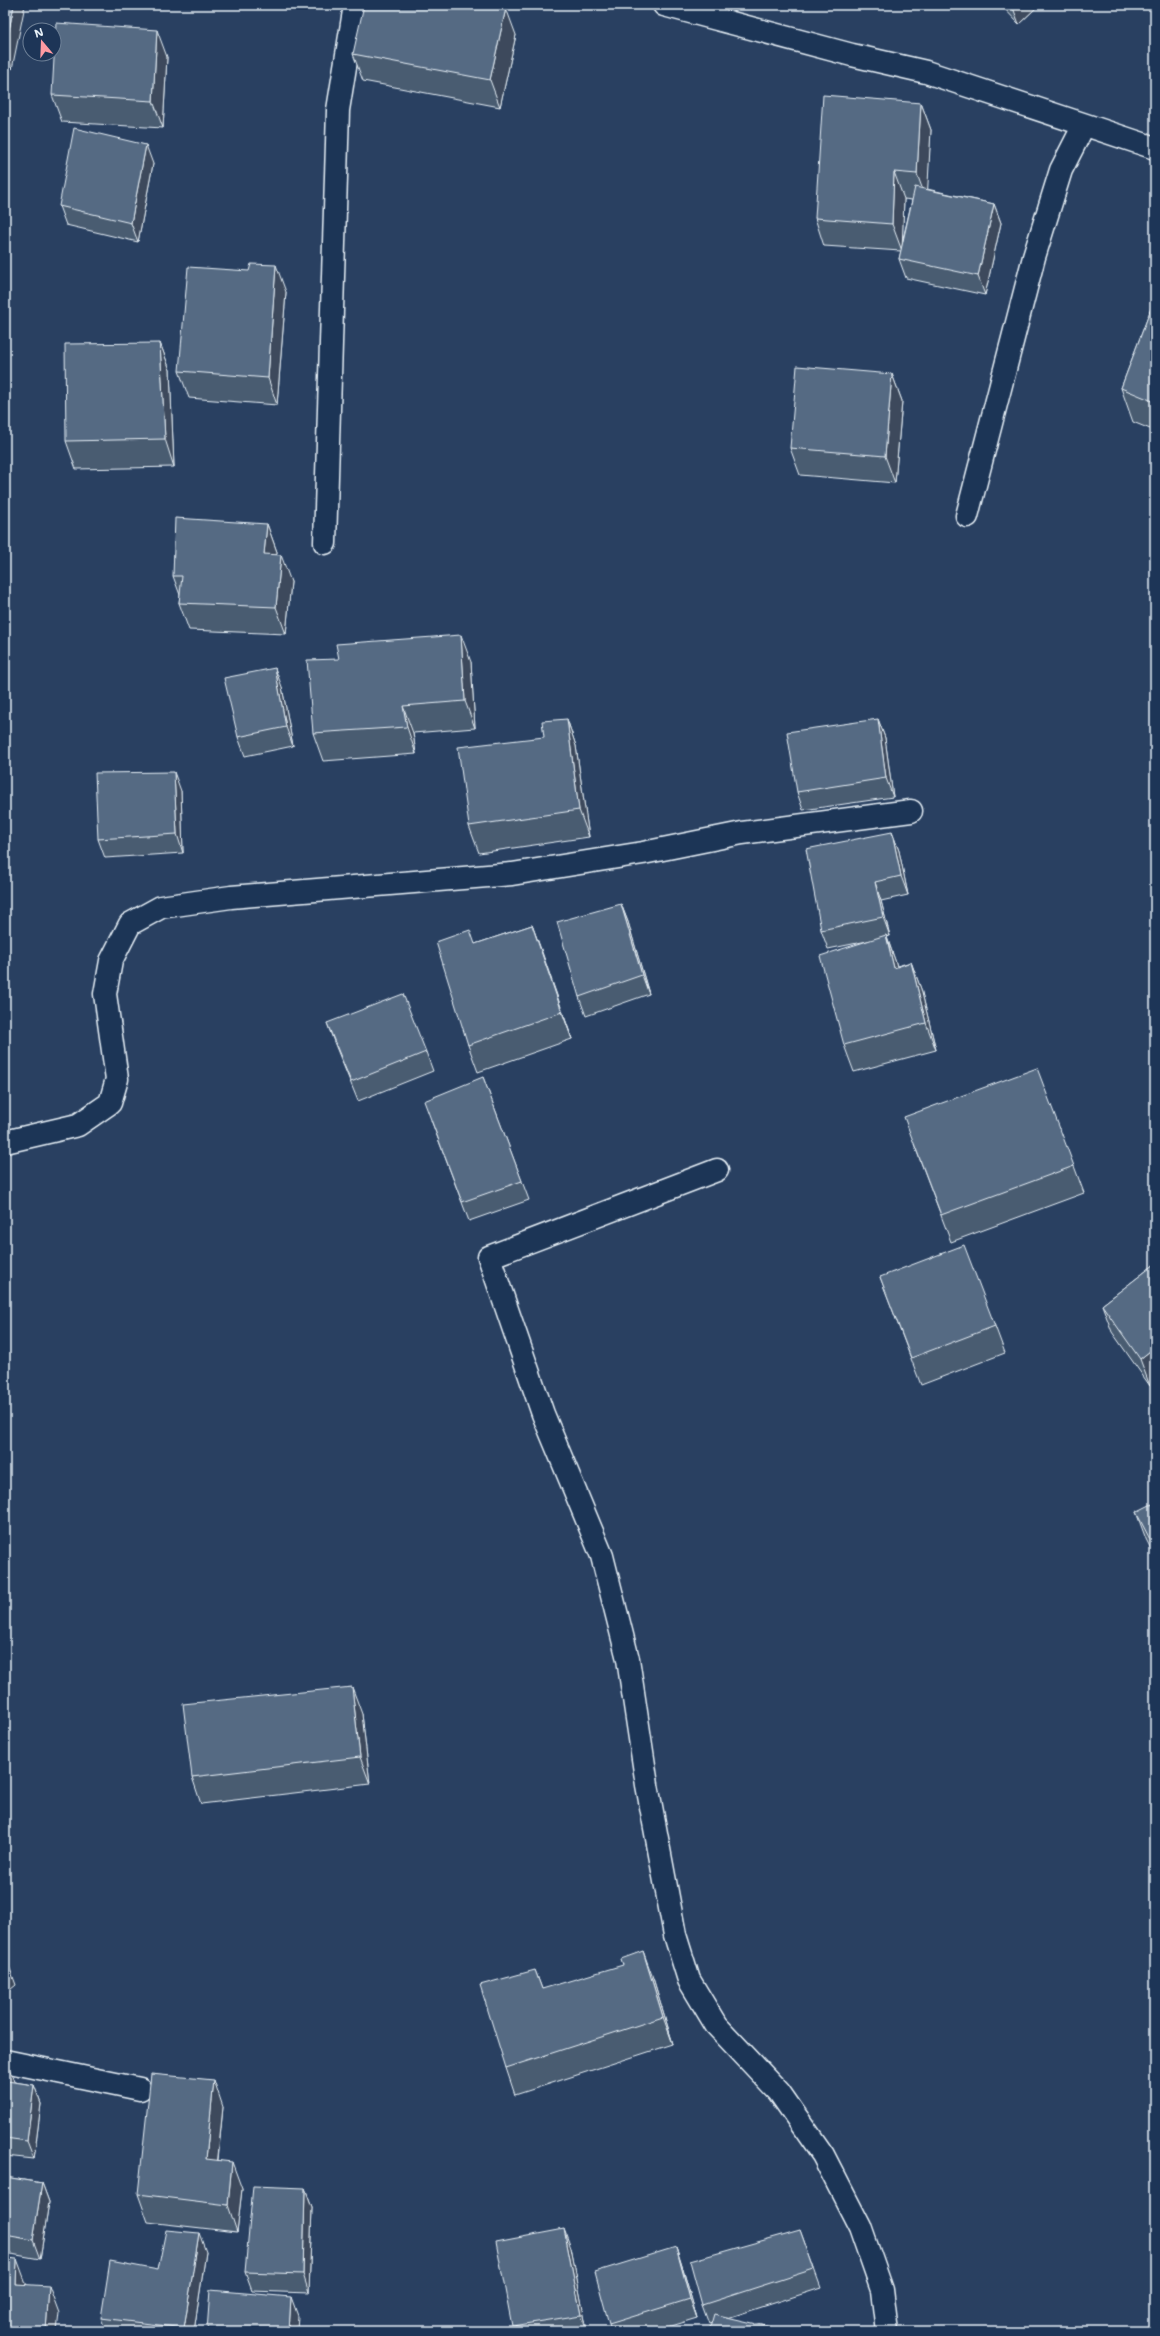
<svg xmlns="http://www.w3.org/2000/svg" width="1160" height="2336" viewBox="0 0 1160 2336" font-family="'Shantell Sans',sans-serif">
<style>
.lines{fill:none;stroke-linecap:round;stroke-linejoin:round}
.minor-casing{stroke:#e8f1f8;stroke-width:25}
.minor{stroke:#1d3557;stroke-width:22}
.wall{fill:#495b71;stroke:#e8f1f8;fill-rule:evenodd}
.shaded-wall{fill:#3c4a5c;stroke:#e8f1f8}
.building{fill:#556a83;stroke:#e8f1f8}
</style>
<rect width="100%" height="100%" fill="#294061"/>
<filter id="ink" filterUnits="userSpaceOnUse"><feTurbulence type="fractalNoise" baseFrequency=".025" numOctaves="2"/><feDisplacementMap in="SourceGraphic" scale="8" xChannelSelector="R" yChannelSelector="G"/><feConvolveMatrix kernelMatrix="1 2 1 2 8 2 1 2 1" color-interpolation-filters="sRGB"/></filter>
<g filter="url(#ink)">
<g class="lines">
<defs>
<path id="minor" d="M664 5 852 55 926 72 1155 148
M967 516 1034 257 1061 170 1084 125
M325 543 338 110 355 5
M5 1142 78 1125 110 1103 117 1079 105 994 111 961 130 924 161 907 231 897 512 874 643 853 742 833 911 811
M717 1170 489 1257 543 1414 602 1556 628 1659 647 1785 675 1935 689 1980 716 2025 779 2092 823 2155 860 2227 882 2290 887 2331
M5 2061 140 2089"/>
</defs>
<use href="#minor" class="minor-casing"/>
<use href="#minor" class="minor"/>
</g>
<path class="wall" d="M5 5 12 69 5 68Z
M1001 5H1039L1019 24Z
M516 35 500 107 363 81 353 54Z
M167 57 163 128 62 122 52 95Z
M921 103 931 130 927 189 994 204 1001 223 985 295 906 278 899 259 901 251 824 246 815 218ZM904 199 912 200 902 243Z
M153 164 138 242 66 225 59 206Z
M286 292 277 405 189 398 179 371Z
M1155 298V431L1133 422 1121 388Z
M160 343 170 370 174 467 76 469 66 441Z
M892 374 902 401 895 483 800 475 790 448Z
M267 524 277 552 276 555 291 582 286 634 189 630 179 603 180 595 173 576Z
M471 662 475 728 413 733 416 754 323 761 313 733Z
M282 687 293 746 245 756 238 737Z
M567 719 576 746 589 837 479 853 469 826 544 737Z
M878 719 885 738 893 797 803 810 797 792Z
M181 791 183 853 105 858 98 839Z
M892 832 899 851 908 895 881 901 890 936 887 937 897 966 911 962 921 989 936 1050 854 1072 844 1045 872 940 828 949 821 930Z
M621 904 628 922 649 994 586 1016 579 997Z
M532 925 572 1039 478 1072 468 1045 475 944Z
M327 1023 426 1052 433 1071 358 1101 334 1042Z
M483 1077 529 1200 469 1221 431 1120Z
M914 1144 1074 1166 1084 1193 951 1242Z
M1155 1264 1150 1386 1112 1332 1102 1305Z
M880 1277 995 1326 1005 1353 921 1385Z
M1155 1509V1557L1146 1539 1136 1512Z
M362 1714 370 1784 201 1804 192 1777Z
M535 1970 542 1989 653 1978 673 2044 515 2095 506 2068Z
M5 2067 14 2082 34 2085 41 2104 34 2159 5 2156Z
M223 2107 218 2160 242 2189 237 2232 148 2222 138 2194Z
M5 2177 42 2183 49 2202 40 2259 5 2253Z
M305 2188 312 2207 309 2293 252 2291 245 2272Z
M800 2230 821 2288 709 2324 702 2305Z
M676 2247 682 2266 697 2318 654 2331H612L609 2324Z
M571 2248 587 2331H513L512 2326Z
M206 2252 194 2331H106L101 2318 158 2270Z"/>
<path class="shaded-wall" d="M14 5H25L12 69 5 50Z
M1012 5H1039L1019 24Z
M506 8 516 35 500 107 490 80Z
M157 30 167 57 163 128 153 101Z
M921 103 931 130 927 201 917 174Z
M146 145 153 164 138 242 131 223Z
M894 172 904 199 902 251 892 224Z
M994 204 1001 223 985 295 978 276Z
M276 265 286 292 277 405 268 378Z
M160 343 170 370 174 467 165 439Z
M892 374 902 401 895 483 885 456Z
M267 524 277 552 274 581 264 554Z
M281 555 291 582 286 634 276 607Z
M461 635 471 662 475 728 465 701Z
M275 668 282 687 293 746 286 727Z
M403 706 413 733 416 754 407 727Z
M567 719 576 746 589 837 579 810Z
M878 719 885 738 893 797 886 778Z
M174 772 181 791 183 853 177 834Z
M892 832 899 851 908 895 901 876Z
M875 882 881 901 890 936 883 917Z
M621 904 628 922 649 994 642 975Z
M532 925 542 952 572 1039 562 1012Z
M886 935 896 963 904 995 894 968Z
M911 962 921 989 936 1050 926 1023Z
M1155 1347V1382L1150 1386 1140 1359Z
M352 1687 362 1714 370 1784 360 1757Z
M643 1951 653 1978 673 2044 663 2017Z
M9 1966 16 1985 5 1994V1970Z
M9 2068 16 2087 7 2081Z
M214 2080 223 2107 215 2186 206 2159Z
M34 2085 41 2104 34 2159 27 2141Z
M232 2162 242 2189 237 2232 228 2205Z
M42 2183 49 2202 40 2259 33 2240Z
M305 2188 312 2207 309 2293 303 2274Z
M564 2229 571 2248 587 2331 581 2315Z
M199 2233 206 2252 194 2331H186L184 2328Z
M676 2247 682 2266 697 2318 690 2299Z
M17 2259 27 2286 16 2284Z
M49 2286 59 2313 57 2331H46Z
M291 2297 298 2316 297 2331H289Z"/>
<path class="building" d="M5 5H14L5 50Z
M364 5H492L506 8 490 80 353 54Z
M56 23 157 30 153 101 52 95Z
M823 95 921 103 917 174 894 172 892 224 815 218Z
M74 128 146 145 131 223 59 206Z
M915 187 994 204 978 276 899 259Z
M251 264 276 265 268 378 179 371 188 267 249 271Z
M1155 298V402L1121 388Z
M160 343 165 439 66 441 65 344Z
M797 366 892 374 885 456 790 448Z
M175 518 267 524 264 554 281 555 276 607 179 603 182 576H173Z
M461 635 465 701 403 706 407 727 313 733 307 660 339 659 336 644Z
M275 668 286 727 238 737 224 678Z
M567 719 579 810 469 826 458 747 544 737 542 721Z
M878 719 886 778 797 792 787 732Z
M174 772 177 834 98 839 95 773Z
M892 832 901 876 875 882 883 917 821 930 806 849Z
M621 904 642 975 579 997 557 922Z
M532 925 562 1012 468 1045 436 942 470 930 475 944Z
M886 935 894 968 911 962 926 1023 844 1045 820 956Z
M403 994 426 1052 351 1082 327 1023Z
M1037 1068 1074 1166 941 1215 904 1117Z
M483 1077 522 1181 462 1202 424 1101Z
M964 1245 995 1326 911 1358 880 1277Z
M1155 1264V1347L1140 1359 1102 1305Z
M1152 1504 1155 1509V1549L1136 1512Z
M352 1687 360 1757 192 1777 183 1704Z
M643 1951 663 2017 506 2068 480 1985 535 1970 542 1989 623 1965 621 1959Z
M5 1962 9 1966 5 1970Z
M5 2067 9 2068 7 2081 34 2085 27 2141 5 2138Z
M151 2074 214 2080 206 2159 232 2162 228 2205 138 2194Z
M5 2177 42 2183 33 2240 5 2235Z
M253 2186 305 2188 303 2274 245 2272Z
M564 2229 581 2315 512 2326 496 2242Z
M166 2230 199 2233 184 2328 101 2318 110 2261 158 2270Z
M800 2230 814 2269 702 2305 690 2261Z
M676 2247 690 2299 609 2324 595 2272Z
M5 2258 17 2259 16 2284 49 2286 46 2331H5Z
M210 2290 291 2297 289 2331H207Z
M714 2314 787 2331H709Z"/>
</g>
<rect width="1160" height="2336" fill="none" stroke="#1d3557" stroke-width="20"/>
<rect x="10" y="10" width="1140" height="2316" fill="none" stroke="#e8f1f8" stroke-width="1.5" filter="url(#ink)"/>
<g transform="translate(42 42) rotate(341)"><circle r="19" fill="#1d3557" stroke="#6e8097"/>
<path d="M0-3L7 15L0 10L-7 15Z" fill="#ff9aa2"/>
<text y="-6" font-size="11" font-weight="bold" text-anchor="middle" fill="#e8f1f8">N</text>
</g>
</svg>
